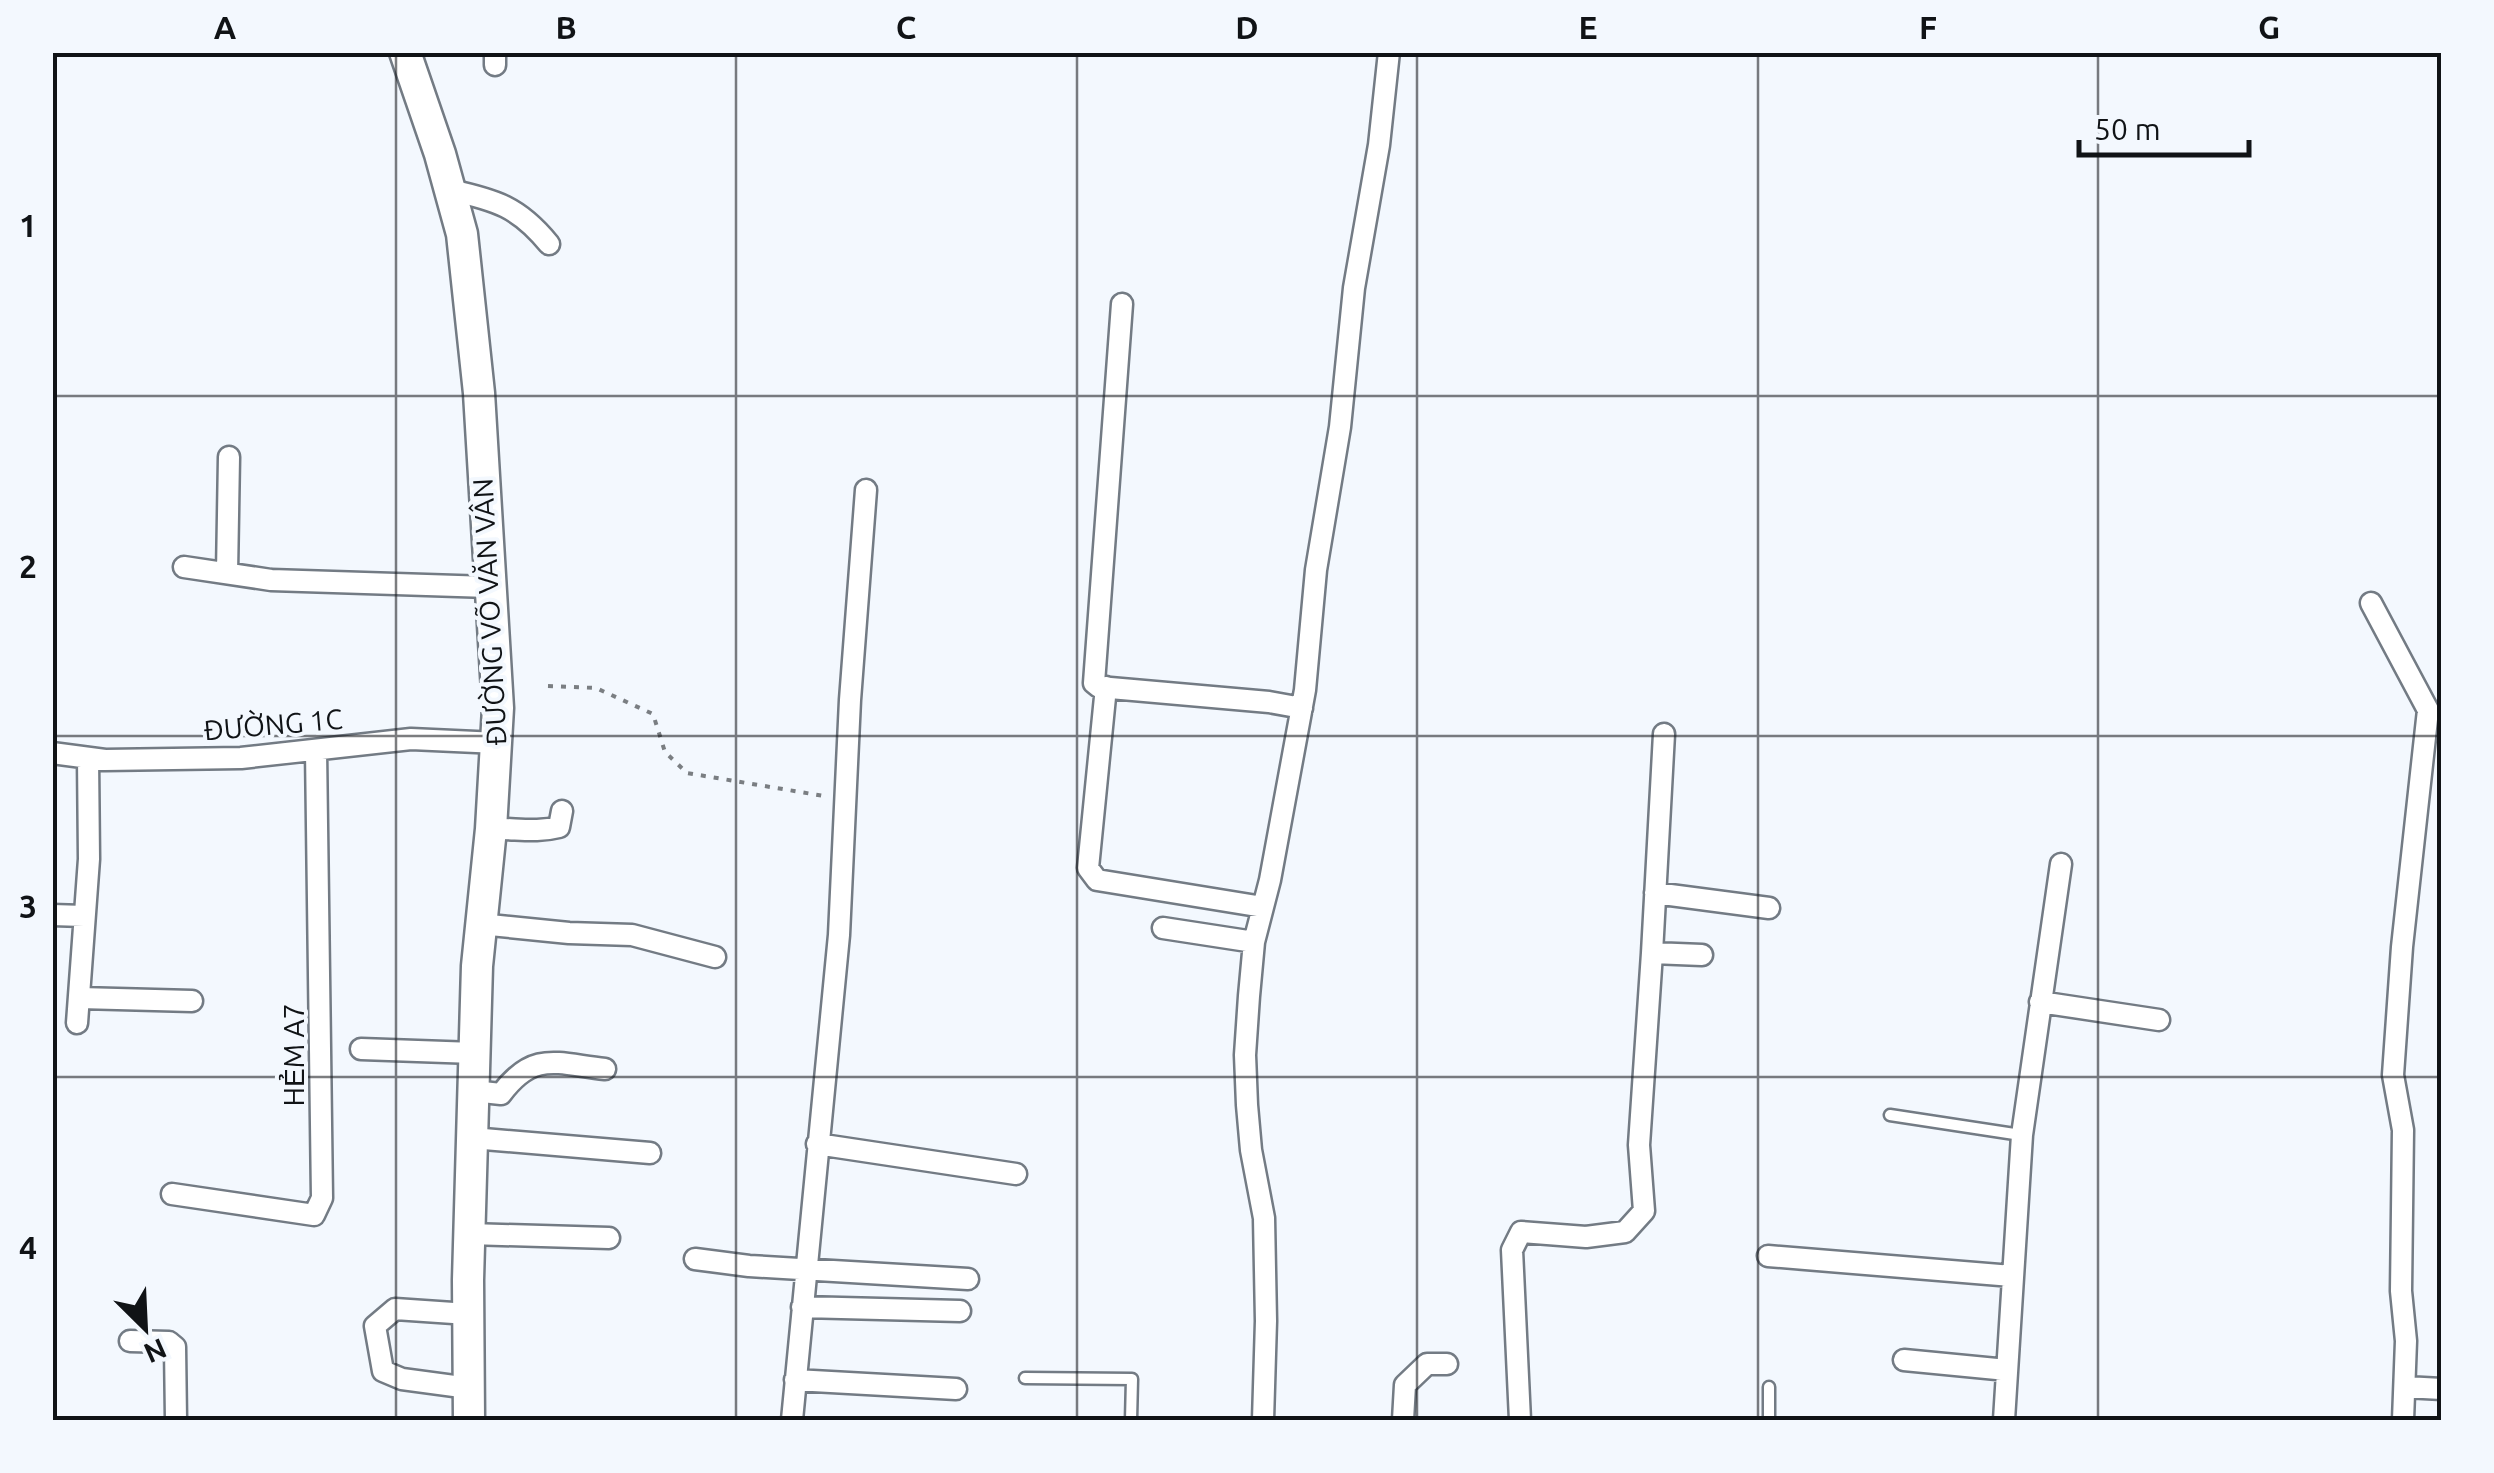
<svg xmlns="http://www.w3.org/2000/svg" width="2494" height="1473" viewBox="0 0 2494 1473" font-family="Ubuntu,sans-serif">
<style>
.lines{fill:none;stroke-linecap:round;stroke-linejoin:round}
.lane-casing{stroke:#737b84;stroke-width:15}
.street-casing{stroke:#737b84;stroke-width:25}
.secondary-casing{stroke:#737b84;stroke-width:35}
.path{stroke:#7a7e82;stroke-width:4;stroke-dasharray:5 8;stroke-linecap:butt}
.lane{stroke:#fff;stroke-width:10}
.street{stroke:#fff;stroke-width:20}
.secondary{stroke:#fff;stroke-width:30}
.grid{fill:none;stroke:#101316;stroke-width:2.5;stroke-opacity:0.55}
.labels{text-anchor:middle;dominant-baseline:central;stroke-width:8;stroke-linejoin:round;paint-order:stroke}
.street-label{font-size:28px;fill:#101316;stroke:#f3f8fe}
.neatline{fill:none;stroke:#101316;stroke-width:4}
.grid-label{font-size:32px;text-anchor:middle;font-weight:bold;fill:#101316}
</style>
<rect width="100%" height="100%" fill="#f3f8fe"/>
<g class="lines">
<defs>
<path id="lane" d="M1890 1115 2021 1135
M1025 1378 1132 1379 1131 1420
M1769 1387V1420"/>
<path id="street" d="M495 52V65
M450 190C496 200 519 207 549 244
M1122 304 1094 683 1099 687 1269 702 1302 708
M184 567 271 580 489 587
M227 573 229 457
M2371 603 2428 710 2402 947 2393 1075 2403 1130 2401 1291 2406 1341 2403 1420
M1106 687 1088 868 1097 880 1263 907
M52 753 105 760 241 758 411 739 498 743
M491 829C514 828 536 833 559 827L562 811
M1655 893 1769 908
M52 915 84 916
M480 924 569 933 632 935 715 957
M1163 928 1254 942
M1652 953 1664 734
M80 998 192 1001
M2040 1002 2159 1020
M77 1023 89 859 88 758
M361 1049 474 1053
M473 1091 501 1094C534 1050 557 1064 605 1069
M472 1138 650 1153
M817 1144 1016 1174
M172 1194 314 1215 322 1198 316 750
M469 1234 609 1238
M1768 1256 2012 1276
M695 1259 749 1266 968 1279
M802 1307 960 1311
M468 1314 395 1309 375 1326 383 1371 402 1379 469 1388
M130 1341 169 1342 175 1347 176 1420
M1904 1360 2007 1370
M795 1380 956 1389
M2405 1387 2442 1389
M792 1420 839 935 850 700 866 490
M1263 1420 1266 1321 1264 1218 1251 1150 1247 1105 1245 1055 1249 996 1254 942 1270 880 1305 690 1316 570 1340 427 1354 288 1379 145 1389 52
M1403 1420 1405 1385 1427 1364H1447
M1520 1420 1512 1250 1521 1232 1586 1237 1625 1232 1644 1211 1639 1145 1652 953 1702 955
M2004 1420 2022 1135 2061 864"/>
<path id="secondary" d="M405 52 440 154 462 234 479 393 498 708 491 829 477 966 468 1280 469 1420"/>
</defs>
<use href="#lane" class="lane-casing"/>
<use href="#street" class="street-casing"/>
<use href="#secondary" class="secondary-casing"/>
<path class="path" d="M548 686 596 688 653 714 665 752 687 773 824 796"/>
<use href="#lane" class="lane"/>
<use href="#street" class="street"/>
<use href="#secondary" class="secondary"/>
</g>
<path class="grid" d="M396 52V1420M736 52V1420M1077 52V1420M1417 52V1420M1758 52V1420M2098 52V1420M52 396H2442M52 736H2442M52 1077H2442"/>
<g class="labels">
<g class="street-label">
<text transform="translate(489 612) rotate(-93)">ĐƯỜNG VÕ VĂN VÂN</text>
<text transform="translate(273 724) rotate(-5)">ĐƯỜNG 1C</text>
<text transform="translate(293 1055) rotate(-90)">HẺM A7</text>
</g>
</g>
<rect width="2494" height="1473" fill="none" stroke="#f3f8fe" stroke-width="110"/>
<g transform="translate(145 1328) rotate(156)" stroke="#f3f8fe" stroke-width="8" paint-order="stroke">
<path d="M0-8L18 38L0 25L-18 38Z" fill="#101316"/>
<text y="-15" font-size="28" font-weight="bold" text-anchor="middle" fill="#101316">N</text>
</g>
<path d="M2079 140v15h170v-15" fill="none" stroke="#101316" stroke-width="5"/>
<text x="2094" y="140" font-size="30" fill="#101316" stroke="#f3f8fe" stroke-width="8" paint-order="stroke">50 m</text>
<rect x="55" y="55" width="2384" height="1363" class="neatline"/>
<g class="grid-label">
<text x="225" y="39">A</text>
<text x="566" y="39">B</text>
<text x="906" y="39">C</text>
<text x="1247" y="39">D</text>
<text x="1588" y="39">E</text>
<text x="1928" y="39">F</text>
<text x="2269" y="39">G</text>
<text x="28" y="237">1</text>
<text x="28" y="578">2</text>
<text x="28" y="918">3</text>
<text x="28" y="1259">4</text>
</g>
</svg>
